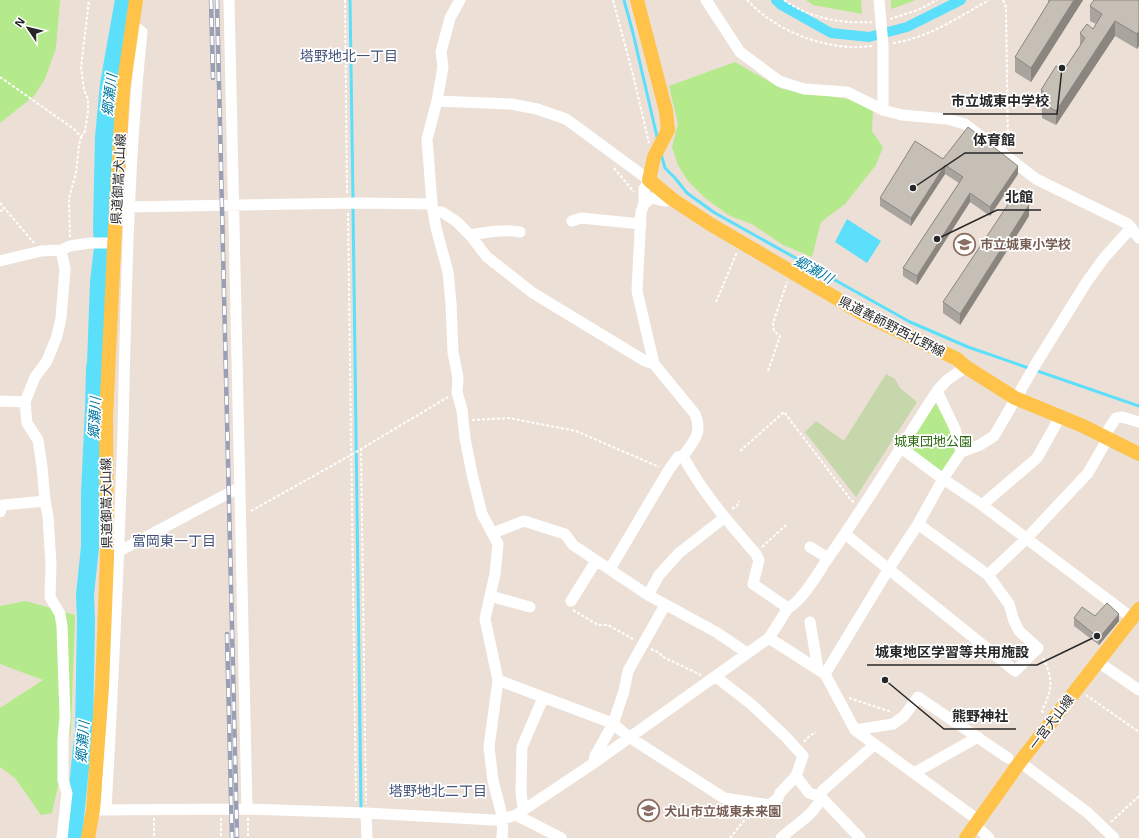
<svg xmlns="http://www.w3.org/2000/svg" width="1139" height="838" viewBox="0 0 1139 838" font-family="'Noto Sans','Noto Sans JP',sans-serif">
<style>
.green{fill:#b4e98c}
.cemetery{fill:#c5d7ab}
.water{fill:#5cdffa}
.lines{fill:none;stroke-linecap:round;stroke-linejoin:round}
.stream{stroke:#5cdffa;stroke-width:3}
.canal{stroke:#5cdffa;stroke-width:10}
.river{stroke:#5cdffa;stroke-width:18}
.path{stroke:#fff;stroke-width:2;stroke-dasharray:3 2;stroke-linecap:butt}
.minor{stroke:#fff;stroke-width:11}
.major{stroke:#fec348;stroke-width:14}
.rail-casing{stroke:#999fb4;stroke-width:4.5}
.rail{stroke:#fff;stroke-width:3;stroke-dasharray:9;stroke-linecap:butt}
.wall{fill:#a9a49d}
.shaded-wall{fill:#8a867f}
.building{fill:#c5bfb6;stroke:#8a867f}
.labels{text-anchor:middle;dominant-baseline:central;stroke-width:3.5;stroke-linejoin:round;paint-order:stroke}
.street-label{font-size:13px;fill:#272727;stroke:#fff}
.education-label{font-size:13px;font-weight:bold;fill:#785e54;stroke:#fff;text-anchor:start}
.park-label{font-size:13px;fill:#2c6912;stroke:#fff}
.neighbourhood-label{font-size:14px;fill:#43537b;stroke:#fff}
.water-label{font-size:14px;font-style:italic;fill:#0079a2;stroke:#fff}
.leader{fill:none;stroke:#272727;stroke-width:1.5}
.callout-dot{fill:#272727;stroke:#fff;stroke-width:1.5}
.callout-label{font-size:14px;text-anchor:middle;font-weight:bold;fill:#272727;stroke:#fff;stroke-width:3.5;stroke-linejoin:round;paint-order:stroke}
</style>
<rect width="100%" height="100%" fill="#ece0d6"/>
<path class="green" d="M0 0H60L56 48 45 79 34 96 0 123Z
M806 0H861L862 14 813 5Z
M891 0H916L891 9Z
M735 62 782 89 848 99 873 110 872 131 883 147 876 165 845 204 821 222 812 257 783 245 752 224 730 216 705 198 688 181 678 165 672 147 678 124 669 86Z
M935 402 950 429 956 451 942 473 906 446Z
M26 601 75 615 71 729 52 813 41 815 15 778 0 767V708L43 680 0 664V606Z"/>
<path class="cemetery" d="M886 374 895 379 900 388 917 402 856 497 805 432 816 421 844 441Z"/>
<path class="water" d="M847 219 881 241 867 263 835 242Z"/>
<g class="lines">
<path class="stream" d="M350 0 353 200
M624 0 633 33 658 141
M661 154 665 168 675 178 687 193 715 213 910 322 968 347 1139 406
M353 206 361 810"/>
<path class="canal" d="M776 0 781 5 831 33 869 37 907 27 961 0"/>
<path class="river" d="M73 838 82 747 84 733 86 620 85 595 90 547V493L94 408 95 368 96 363 99 282 103 247 102 226 104 137 109 84 124 0"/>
<path class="path" d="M345 0 347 193
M613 0 633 75 649 143
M747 0C774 28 812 45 851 47 858 48 866 46 873 46
M784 0C809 18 841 24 872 22
M1003 0 1006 7 1008 144
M890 19 918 10 937 0
M893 43C928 38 959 17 989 0
M0 77 74 129 81 137 79 145 76 173 69 198 70 237
M81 137 85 131 88 112V99L84 90 81 67 89 0
M614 168 634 192
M0 203 34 243
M0 211 5 209
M348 213 356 803
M716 302 737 252
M768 371 780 336 774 331 773 323 787 282
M472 420 509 418 576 431 659 467
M361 448 366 804
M740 451 784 412 851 500 855 503
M732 509 737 506 739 501
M251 511 351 455 448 397
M762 547 786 525
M573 610 598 625H608L635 640
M651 649 660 653 661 656 701 675
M1043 658C1054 680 1052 690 1042 711L1044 713
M1086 695 1139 732
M849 698 892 712
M804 742 807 738 816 732
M154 818V838
M221 818V838
M248 818V838
M1111 822 1139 796
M730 838 750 813"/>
<path class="minor" d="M229 0 247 809
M460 0 450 18 441 52 443 67 437 101 427 139 432 204 436 228 448 272 451 303 453 352 458 378 457 392 462 410 465 438 472 474 482 514 498 544 495 574 485 619 498 680 489 747 493 781 503 819 502 838
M706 0 740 52 779 81 804 89 847 92 883 110 902 115 947 119 965 124 1036 179 1128 224 1139 238
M879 0 883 45V110
M437 101 511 104 537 109 566 119 649 180 644 189V204L641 212 637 291 654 364 695 414C703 433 694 441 683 456 702 492 729 523 756 554L759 560 753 584 788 608
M644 204 651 198 666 201 672 199
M123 207 358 203 432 204
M434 213 442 212 457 222 470 235 487 257 533 293 645 361 654 364
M572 221 581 218 641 224
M470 235C487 232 503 229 520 232
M0 261 41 251 61 250 70 246 90 243H115
M937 391 955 429 961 452
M0 401 25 402
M1104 436 1116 418 1122 417 1139 422
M900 447 943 479 982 505 1132 618
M45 501 48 516 51 565 50 597 60 614 62 626 65 717 63 740V780L67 793 62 838
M982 505 1037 458 1060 417
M0 512 3 505 45 501 42 467 38 440 27 423 25 402 35 377 47 361 57 336 61 318 65 269 61 250
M493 533 524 521 565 534 573 545 648 595 716 632 747 653
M845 534 1015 671 1038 648 1019 631 1014 621 1009 604 988 575 918 524
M810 547 828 558
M114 554 240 487
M610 569 668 471 678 457 683 456
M988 575 1026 539 1088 473 1108 438
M648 595 659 575 679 553 724 518
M490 596 530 607
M571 601 596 561
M810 622 818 669
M769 638 825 674 855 730 978 820
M1098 662 1139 690
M825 674 888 570 918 524 943 479 961 452 980 445 994 436 1037 362 1086 283 1104 258 1131 228
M498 680 612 723 629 737 724 798 770 805 778 798 780 793 796 776 803 756 786 737 751 704 716 677
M855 730 893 724 904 716 918 697 1008 758
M594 762 595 756 613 724 624 691 628 671 665 605
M1020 762 1088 813 1114 838
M914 773 978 737
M796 776 809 793 821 797 860 838
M106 809C113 683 119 557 123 430 126 297 128 164 142 32L133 25
M523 809 521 791 522 747 543 698
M93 810 247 809 366 813 494 820 503 819 516 815 591 765 769 638 788 608C801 602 818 574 826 561 865 506 900 448 937 391L947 380 966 367
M366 813 367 838
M516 815 561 838
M975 825 989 838
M781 838C794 825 821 812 822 791L874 745"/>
<path class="major" d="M637 0 666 111 668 130 654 157 649 180 672 199 710 224 751 248 863 314 957 359 966 367 1015 398 1083 426 1139 454
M88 838 93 810 102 687 107 557 106 418 116 207 123 89 136 0
M966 838 1020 762 1139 609"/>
<defs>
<path id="rail" d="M211 0 213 78
M217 0 237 838
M227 634 232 838"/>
</defs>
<use href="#rail" class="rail-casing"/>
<use href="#rail" class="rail"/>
</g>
<path class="wall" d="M1048 0H1083L1031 82 1015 72V57L1048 4Z
M1139 0V46L1137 49 1115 36 1056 125 1042 118 1041 90 1064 70 1080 46V33L1093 29 1096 24 1090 21V6Z
M943 159 1018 174 990 216 970 202 917 285 903 276V268L959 183 945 174 911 226 880 206V198Z
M1029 216 960 325 943 313V302Z
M1095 616 1119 621 1099 645 1074 626V618Z"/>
<path class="shaded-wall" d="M1074 0H1083L1031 82V68Z
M1115 21V36L1056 125V111Z
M1139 31V46L1137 49V34Z
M945 165V174L911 226V218Z
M1018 166V174L990 216V207Z
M970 193V202L917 285V276Z
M1029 205V216L960 325V314Z
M1119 614V621L1099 645V638Z"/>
<path class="building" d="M1050 0H1074L1031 68 1015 57Z
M1094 0H1139V31L1137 34 1115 21 1056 111 1042 103 1046 94 1041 90 1056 66 1064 70 1085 38 1080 33 1087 24 1093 29 1102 14 1090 6Z
M968 127 1018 166 990 207 970 193 917 276 903 268 963 177 945 165 911 218 880 198 915 141 943 159Z
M1015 194 1029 205 960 314 943 302Z
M1107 603 1119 614 1099 638 1074 618 1082 607 1095 616Z"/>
<defs>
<symbol id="school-ring" viewBox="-11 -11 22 22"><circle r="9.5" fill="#fff" stroke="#8d6e63" stroke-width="1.5"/><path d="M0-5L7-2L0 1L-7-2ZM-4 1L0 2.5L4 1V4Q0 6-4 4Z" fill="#8d6e63"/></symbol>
</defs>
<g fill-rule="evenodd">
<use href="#school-ring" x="952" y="232" width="25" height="25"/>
<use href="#school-ring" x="636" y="798" width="25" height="25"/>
</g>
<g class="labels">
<g class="street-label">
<text transform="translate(118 179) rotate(-87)">県道御嵩犬山線</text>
<text transform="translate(892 326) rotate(27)">県道善師野西北野線</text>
<text transform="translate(106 503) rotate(-91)">県道御嵩犬山線</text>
<text transform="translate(1051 722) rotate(-53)">一宮犬山線</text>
</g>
<g class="education-label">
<text x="980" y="244">市立城東小学校</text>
<text x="664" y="811">犬山市立城東未来園</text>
</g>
<g class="park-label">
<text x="933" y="441">城東団地公園</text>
</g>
<g class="neighbourhood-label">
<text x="349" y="55">塔野地北一丁目</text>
<text x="174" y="540">富岡東一丁目</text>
<text x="438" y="790">塔野地北二丁目</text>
</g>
<g class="water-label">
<text transform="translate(109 95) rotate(-83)">郷瀬川</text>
<text transform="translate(814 269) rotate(29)">郷瀬川</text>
<text transform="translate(94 418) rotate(-87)">郷瀬川</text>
<text transform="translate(82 742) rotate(-86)">郷瀬川</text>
</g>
</g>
<path class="leader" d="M1062 68L1057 114H943M913 188L965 153H1023M937 239L997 210H1041M1097 636L1037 665H867M885 680L944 729H1016"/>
<g class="callout-dot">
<circle cx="1062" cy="68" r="4"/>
<circle cx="913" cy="188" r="4"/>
<circle cx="937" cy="239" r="4"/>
<circle cx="1097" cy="636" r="4"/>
<circle cx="885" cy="680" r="4"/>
</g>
<g class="callout-label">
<text x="1000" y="106">市立城東中学校</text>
<text x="994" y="145">体育館</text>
<text x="1019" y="202">北館</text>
<text x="952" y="657">城東地区学習等共用施設</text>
<text x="980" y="721">熊野神社</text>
</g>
<g transform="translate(28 28) rotate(305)" stroke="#ffffff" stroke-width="3" paint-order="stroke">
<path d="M0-3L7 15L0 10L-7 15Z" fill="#272727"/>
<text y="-6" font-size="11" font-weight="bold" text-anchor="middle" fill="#272727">N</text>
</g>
</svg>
